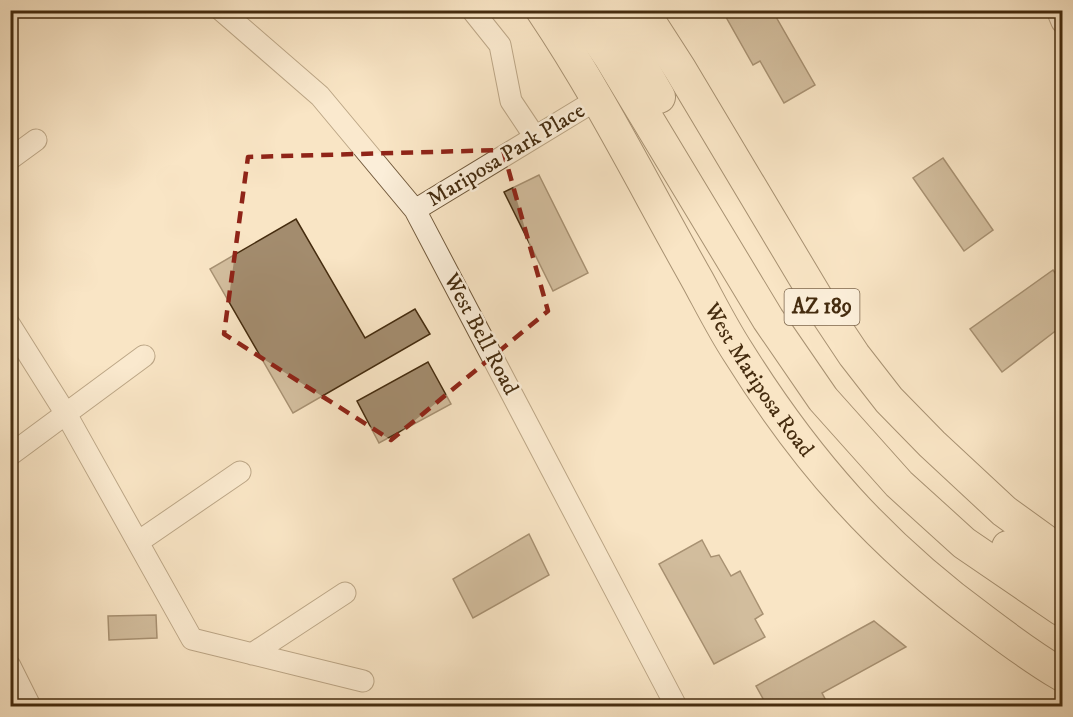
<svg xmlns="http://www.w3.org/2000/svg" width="1073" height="717" viewBox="0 0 1073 717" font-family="'IM FELL DW Pica',serif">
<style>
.building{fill:#a38c6e;stroke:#452c0f;stroke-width:1.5}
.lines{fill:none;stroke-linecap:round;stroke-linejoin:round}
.minor-casing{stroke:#725a3c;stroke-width:23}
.highway-casing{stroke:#452c0f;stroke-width:34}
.minor{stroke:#fbeed9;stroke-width:21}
.highway{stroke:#f9e5c5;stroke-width:32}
.marked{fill:none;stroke:#8f2418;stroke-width:4.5;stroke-dasharray:12 8;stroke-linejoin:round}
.labels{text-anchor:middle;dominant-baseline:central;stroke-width:5;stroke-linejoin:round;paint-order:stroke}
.shield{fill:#fbeed9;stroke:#7c664c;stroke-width:1.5}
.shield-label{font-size:21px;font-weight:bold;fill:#452c0f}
.street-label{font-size:22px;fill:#452c0f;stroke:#fbeed9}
</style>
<rect width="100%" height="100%" fill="#f9e5c5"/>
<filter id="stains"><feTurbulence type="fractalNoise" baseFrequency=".00333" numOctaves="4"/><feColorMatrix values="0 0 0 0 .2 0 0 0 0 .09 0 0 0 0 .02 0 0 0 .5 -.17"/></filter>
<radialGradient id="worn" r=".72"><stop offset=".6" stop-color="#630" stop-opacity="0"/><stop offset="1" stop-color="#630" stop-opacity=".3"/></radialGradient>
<path class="building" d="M722 10H772L815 85 784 103 760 61 753 65Z
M943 158 993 230 964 251 913 178Z
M539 175 588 273 553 291 504 192Z
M296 219 365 338 415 309 430 334 293 413 210 269Z
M1053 270 1062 283V326L1002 372 970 329Z
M428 362 451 404 379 443 357 401Z
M529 534 549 575 473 618 453 579Z
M702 540 711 557 719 555 731 576 740 571 763 614 755 619 765 637 714 664 659 564Z
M156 615 157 638 109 640 108 616Z
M874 621 906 647 822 693 829 706H767L756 686Z"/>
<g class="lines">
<defs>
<path id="minor" d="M221 10 320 96 415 210 676 706
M472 10 500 45 511 101 535 137
M1057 10 1062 22
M10 159 36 140
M415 210 596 100
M10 325 66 414 192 639 363 681
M10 455 144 356
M138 542 240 472
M252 654 345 593
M10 666 30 706"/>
<g id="highway">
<path id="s1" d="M542 10C600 96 647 191 698 281 711 305 723 329 738 352 806 461 880 545 984 621 1009 640 1035 659 1062 675"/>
<path d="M578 10 610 57 768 319 823 399 899 484 964 543 1062 610"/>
<path d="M605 10 632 50 659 97"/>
<path d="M642 10 680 69 824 310 854 355 889 400 932 444 1004 511 1062 553"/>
<path d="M1008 547 1062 583"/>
</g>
</defs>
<use href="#minor" class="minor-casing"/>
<use href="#highway" class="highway-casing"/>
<use href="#minor" class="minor"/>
<use href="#highway" class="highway"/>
</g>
<path d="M0 0H1073V717H0ZM503 150 548 311 391 440 224 334 248 157Z" fill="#f9e5c5" fill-opacity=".55" fill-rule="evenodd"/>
<path class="marked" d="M503 150 548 311 391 440 224 334 248 157Z"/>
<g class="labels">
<rect class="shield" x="784.5" y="289" width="75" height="36" rx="4.5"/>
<g class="shield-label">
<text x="822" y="307">AZ 189</text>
</g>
<g class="street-label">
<text transform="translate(506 155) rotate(-31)">Mariposa Park Place</text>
<text transform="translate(481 334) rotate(62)">West Bell Road</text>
<text stroke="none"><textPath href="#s1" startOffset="429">West Mariposa Road</textPath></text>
</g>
</g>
<rect width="1073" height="717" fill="none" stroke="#f9e5c5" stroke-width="36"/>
<rect x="12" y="12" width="1049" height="693" fill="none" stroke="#452c0f" stroke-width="3"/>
<rect x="18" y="18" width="1037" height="681" fill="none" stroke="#452c0f" stroke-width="1.5"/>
<rect width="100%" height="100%" filter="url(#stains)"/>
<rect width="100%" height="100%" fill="url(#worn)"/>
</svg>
